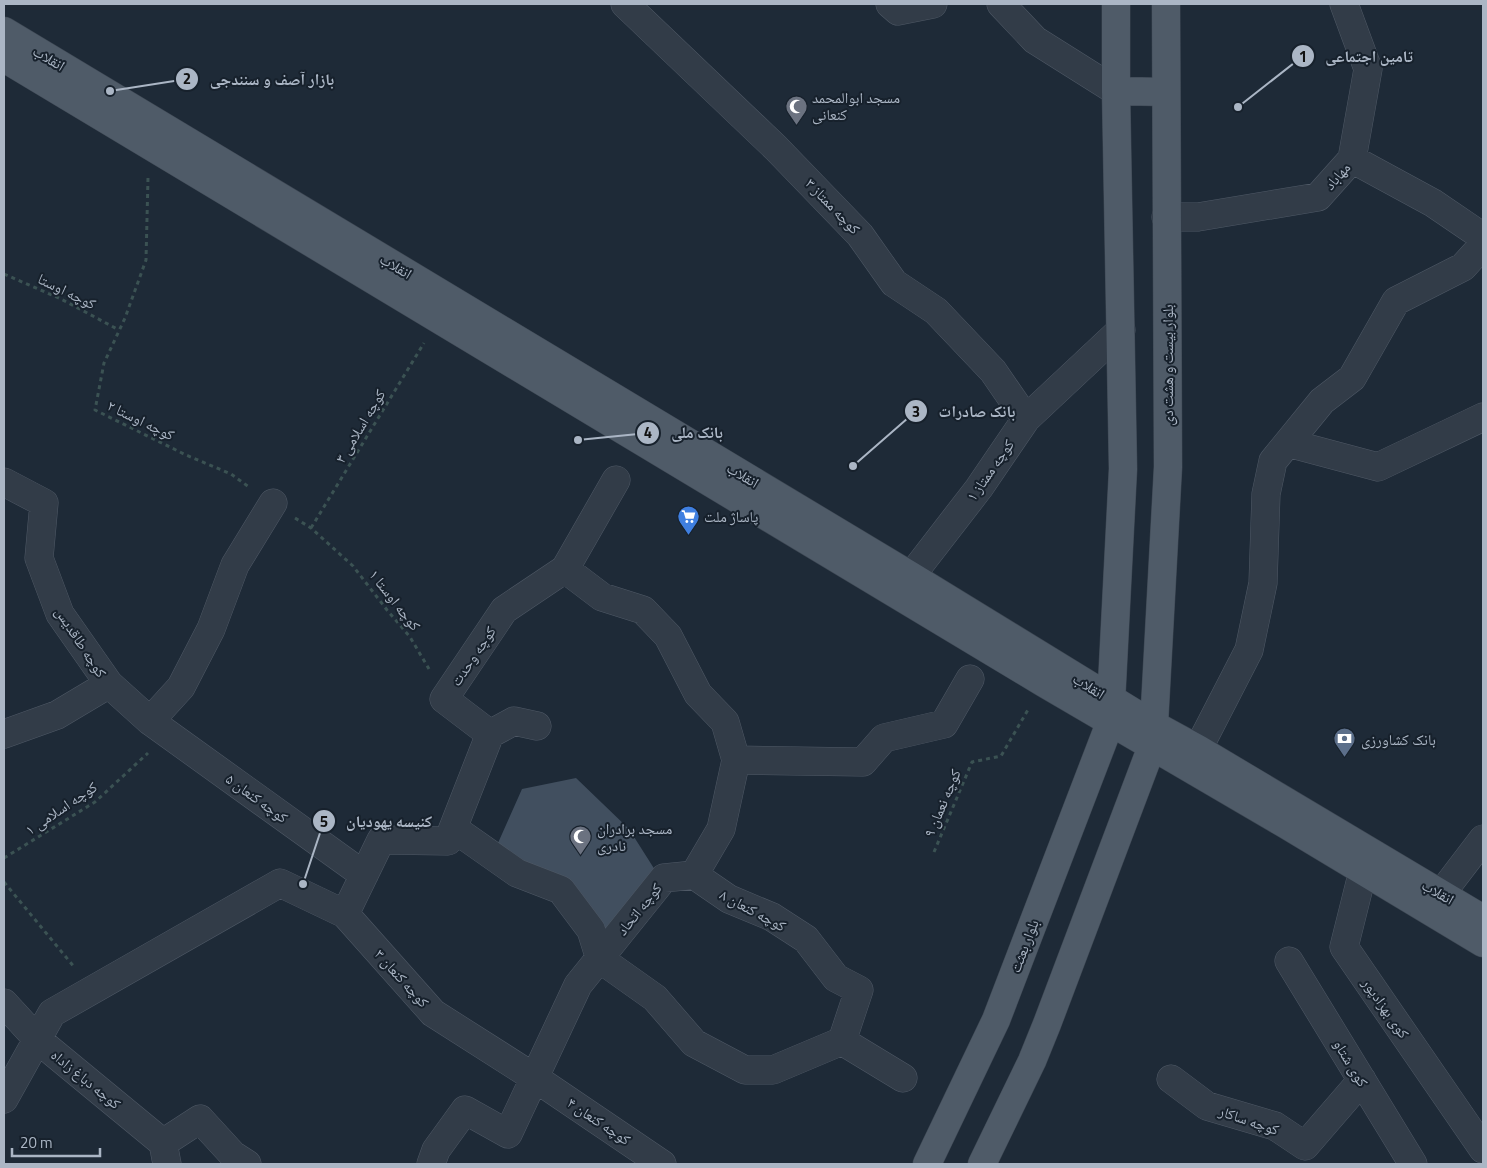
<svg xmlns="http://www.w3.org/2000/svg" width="1487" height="1168" viewBox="0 0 1487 1168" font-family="'Titillium Web','Noto Naskh Arabic',sans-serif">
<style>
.building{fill:#414f5f}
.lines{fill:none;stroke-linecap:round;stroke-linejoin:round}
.minor-casing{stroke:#4f5966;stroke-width:29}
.major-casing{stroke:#3b4551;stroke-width:29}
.path{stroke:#3b5253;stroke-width:3;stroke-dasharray:4 4;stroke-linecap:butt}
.minor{stroke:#323c48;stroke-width:28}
.major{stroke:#4f5b68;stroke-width:28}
.labels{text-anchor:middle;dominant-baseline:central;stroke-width:4;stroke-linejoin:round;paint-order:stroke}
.street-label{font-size:15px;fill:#abb6c5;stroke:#17212c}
.poi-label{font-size:15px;fill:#abb6c5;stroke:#17212c;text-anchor:start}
.leader{fill:none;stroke:#abb6c5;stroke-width:2}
.callout-dot{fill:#abb6c5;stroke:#17212c;stroke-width:2}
.mark-label{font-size:15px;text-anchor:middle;font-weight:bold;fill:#111}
.callout-label{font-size:16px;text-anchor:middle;font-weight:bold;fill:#abb6c5;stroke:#17212c;stroke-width:4;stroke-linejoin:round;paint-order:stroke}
</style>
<rect width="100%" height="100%" fill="#1e2a37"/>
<path class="building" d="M576 778 629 829 655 870 609 930H591L561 890 498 843 522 789Z"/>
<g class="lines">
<defs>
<path id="minor" d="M625 4 776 148 860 235 894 283 936 311 993 371 1026 419
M890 4 898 11 933 4
M1001 4 1035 40 1116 91
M1352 159 1433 203 1483 237
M1166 217H1198L1318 197 1352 159 1368 69 1344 4
M1288 443 1378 467 1483 417
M616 480 565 569 504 610 444 699 490 734 448 841 381 840 345 914 433 1013 535 1078 662 1164
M4 482 44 503 39 558 60 614 109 684 150 721 364 875
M565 569 602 597 643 610 668 636 698 694 725 722 736 760
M911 576 979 488 1026 419 1121 330
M150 721 181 687 211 629 235 565 273 503
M4 734 57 715 109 684
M490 734 514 721 537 726
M1198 749 1249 650 1263 583 1266 494 1273 461 1322 401 1352 378 1396 301 1463 267 1483 245
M453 828 517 873 561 890 591 930 600 959 655 998 694 1043 745 1070H773L842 1041
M1375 855 1363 871 1344 947 1483 1149
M694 875 729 899 772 917 806 939 836 978 859 990 842 1041
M1441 894 1483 839
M1289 961 1413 1164
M4 1003 38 1040 163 1143 167 1164
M842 1041 903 1078
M1171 1079 1207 1106 1275 1126 1305 1146 1362 1080
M4 1099 52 1013 280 883 345 914
M163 1143 200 1119 233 1155 247 1164
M431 1164 436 1150 465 1110 508 1134 578 985 664 878 694 875 721 829 736 760 863 762 884 738 944 724 970 679"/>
<path id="major" d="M4 31 911 576 1154 725 1198 749 1483 919
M4 58 1044 683 1285 824 1483 943
M1116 91 1165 92
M927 1164 996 1020 1110 723 1123 469 1116 91V4
M982 1164 1032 1061 1047 1024 1152 746 1154 725 1168 467 1166 4"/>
</defs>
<use href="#minor" class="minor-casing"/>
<use href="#major" class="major-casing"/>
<path class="path" d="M148 178 146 260 125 318 104 363 95 410 186 455 231 474 249 487
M4 274 61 299 119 330
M295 518 311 528 353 566 387 610 410 637 429 669
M311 528 424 343
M934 852 972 762 1001 756 1029 708
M4 858 95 802 148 753
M4 882 75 968"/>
<use href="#minor" class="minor"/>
<use href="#major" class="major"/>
</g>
<defs>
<symbol id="mosque-pin" viewBox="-11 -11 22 30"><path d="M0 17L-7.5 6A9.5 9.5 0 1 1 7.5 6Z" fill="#6b7280" stroke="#17212c"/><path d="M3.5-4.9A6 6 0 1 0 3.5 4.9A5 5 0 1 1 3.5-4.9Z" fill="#fff"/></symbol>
<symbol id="supermarket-pin" viewBox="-11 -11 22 30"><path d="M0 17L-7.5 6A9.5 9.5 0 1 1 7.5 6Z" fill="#3f7fe0" stroke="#17212c"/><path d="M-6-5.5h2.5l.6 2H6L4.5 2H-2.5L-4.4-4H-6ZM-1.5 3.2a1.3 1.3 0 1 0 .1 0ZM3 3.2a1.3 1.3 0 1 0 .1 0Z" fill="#fff"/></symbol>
<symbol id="bank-pin" viewBox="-11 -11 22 30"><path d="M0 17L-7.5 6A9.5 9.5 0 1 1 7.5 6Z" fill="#5c6f8a" stroke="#17212c"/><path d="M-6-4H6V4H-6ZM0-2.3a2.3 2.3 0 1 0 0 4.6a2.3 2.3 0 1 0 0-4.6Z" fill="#fff"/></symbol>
</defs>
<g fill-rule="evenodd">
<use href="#mosque-pin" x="784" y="94" width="25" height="34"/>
<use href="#supermarket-pin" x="676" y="504" width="25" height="34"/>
<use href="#bank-pin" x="1332" y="726" width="25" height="34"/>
<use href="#mosque-pin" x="568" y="824" width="25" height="34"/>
</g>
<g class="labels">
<g class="street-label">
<text transform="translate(49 58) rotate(31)">انقلاب</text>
<text transform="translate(1337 176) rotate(-49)">مهاباد</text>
<text transform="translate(833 206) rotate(46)">کوچه ممتاز ۳</text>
<text transform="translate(396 266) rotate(31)">انقلاب</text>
<text transform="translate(67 291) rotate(26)">کوچه اوستا</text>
<text transform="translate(1167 365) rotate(-90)">بلوار بیست و هشت دی</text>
<text transform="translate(141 420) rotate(26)">کوچه اوستا ۲</text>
<text transform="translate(360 426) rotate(-59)">کوچه اسلامی ۳</text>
<text transform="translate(990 470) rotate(-55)">کوچه ممتاز ۱</text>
<text transform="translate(743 475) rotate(31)">انقلاب</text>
<text transform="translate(395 600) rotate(52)">کوچه اوستا ۱</text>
<text transform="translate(81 642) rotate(57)">کوچه طاقدیس</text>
<text transform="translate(473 656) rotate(-56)">کوچه وحدت</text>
<text transform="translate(1089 686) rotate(32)">انقلاب</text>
<text transform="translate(257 798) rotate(36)">کوچه کنعان ۵</text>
<text transform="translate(942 803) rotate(-67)">کوچه نعمان ۹</text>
<text transform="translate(61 808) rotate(-34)">کوچه اسلامی ۱</text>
<text transform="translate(1438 892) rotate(30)">انقلاب</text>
<text transform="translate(639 909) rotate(-51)">کوچه اتحاد</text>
<text transform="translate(753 910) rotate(28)">کوچه کنعان ۸</text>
<text transform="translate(1024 946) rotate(-69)">بلوار بعثت</text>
<text transform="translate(402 978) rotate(48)">کوچه کنعان ۳</text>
<text transform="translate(1386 1008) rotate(55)">کوی بهزادپور</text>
<text transform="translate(1351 1063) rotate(59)">کوی شتاو</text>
<text transform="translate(86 1079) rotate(39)">کوچه دباغ زاداه</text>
<text transform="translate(1249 1120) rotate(19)">کوچه ساکار</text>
<text transform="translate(599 1121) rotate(34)">کوچه کنعان ۴</text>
</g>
<g class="poi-label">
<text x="812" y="97">مسجد ابوالمحمد<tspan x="812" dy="17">کنعانی</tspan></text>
<text x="704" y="516">پاساژ ملت</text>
<text x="1361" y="739">بانک کشاورزی</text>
<text x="597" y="828">مسجد برادران<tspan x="597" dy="17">نادری</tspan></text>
</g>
</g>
<path class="leader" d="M1238 107L1303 56M110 91L187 79M853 466L916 411M578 440L648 433M303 884L324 821"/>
<g class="callout-dot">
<circle cx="1238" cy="107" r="5"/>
<circle cx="110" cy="91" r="5"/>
<circle cx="853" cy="466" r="5"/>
<circle cx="578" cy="440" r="5"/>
<circle cx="303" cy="884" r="5"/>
<circle cx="1303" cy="56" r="12"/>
<circle cx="187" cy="79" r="12"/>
<circle cx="916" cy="411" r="12"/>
<circle cx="648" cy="433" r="12"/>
<circle cx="324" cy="821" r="12"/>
</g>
<g class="mark-label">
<text x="1303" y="62">1</text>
<text x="187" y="84">2</text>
<text x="916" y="417">3</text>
<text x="648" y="438">4</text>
<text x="324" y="827">5</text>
</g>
<g class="callout-label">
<text x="1369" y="62">تامین اجتماعی</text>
<text x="272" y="85">بازار آصف و سنندجی</text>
<text x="977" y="417">بانک صادرات</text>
<text x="697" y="438">بانک ملی</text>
<text x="389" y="827">کنیسه یهودیان</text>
</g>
<rect width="1487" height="1168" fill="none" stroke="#abb6c5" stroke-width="10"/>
<path d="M12 1148v8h88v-8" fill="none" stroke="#abb6c5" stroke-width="2.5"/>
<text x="20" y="1148" font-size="15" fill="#abb6c5" stroke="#17212c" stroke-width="4" paint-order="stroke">20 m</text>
</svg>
